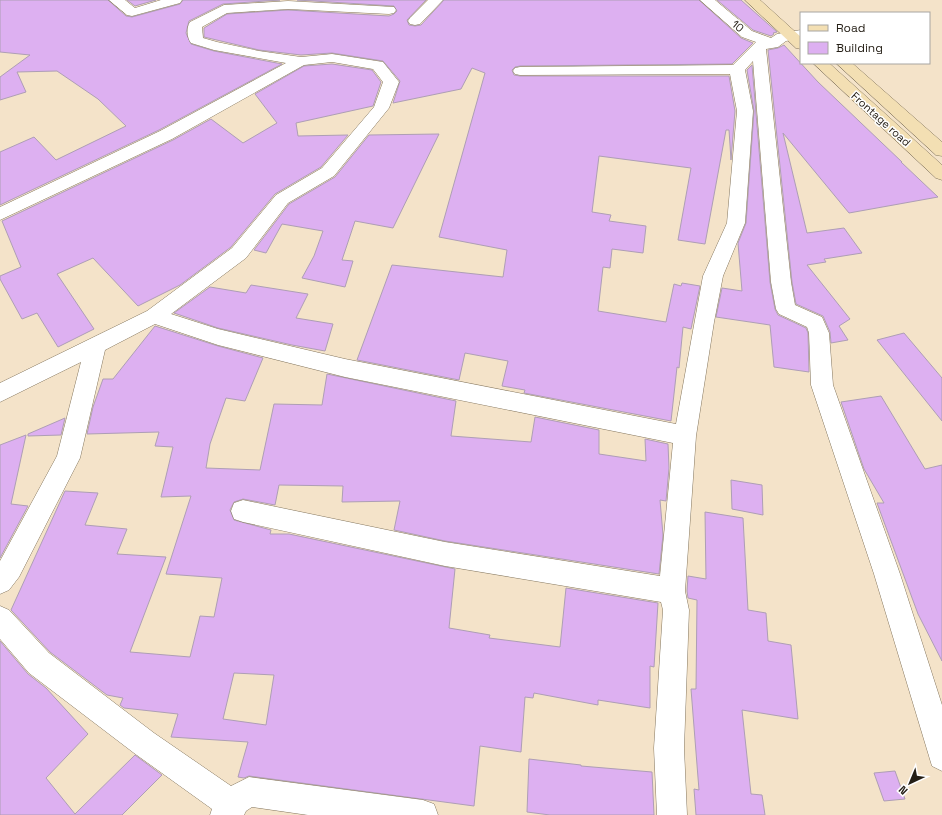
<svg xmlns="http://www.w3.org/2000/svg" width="942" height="815" viewBox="0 0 942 815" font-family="'Space Grotesk',sans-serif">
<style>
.building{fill:#ddb0f1;stroke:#ae9eb5;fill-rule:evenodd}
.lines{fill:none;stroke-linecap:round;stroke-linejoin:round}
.minor-casing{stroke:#85775f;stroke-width:1}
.secondary-casing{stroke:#85775f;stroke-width:1}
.minor{fill:#fff;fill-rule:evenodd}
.secondary{fill:#f3dfb3;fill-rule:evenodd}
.labels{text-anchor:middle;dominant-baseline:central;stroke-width:3;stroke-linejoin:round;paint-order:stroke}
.far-street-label{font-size:11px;fill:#241e15;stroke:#fff}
</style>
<rect width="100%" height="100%" fill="#f4e3c9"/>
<path class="building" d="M0 0H108L126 16 132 17 180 4 183 0H280L223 4 189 21 186 33 191 44 214 51 282 64 159 130 0 205V152L34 137 56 160 126 126 98 99 57 71 17 72 26 92 0 100V77L30 55 0 52Z
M127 0H156L135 6Z
M297 0H426L407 20 409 25 415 26 421 25 444 0H699L741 38 753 43 732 64 520 66 515 67 512 70 514 75 520 76H729L735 111 731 160 729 130H726L705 244 678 240 691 168 599 156 592 212 611 215 609 221 646 226 643 253 612 249 610 268 603 267 598 311 666 322 674 284 681 286 682 283 700 286 691 329 683 327 679 368 677 367 671 421 524 393 525 390 502 386 508 361 465 353 459 380 357 360 392 265 503 277 507 250 439 237 485 73 472 68 461 89 393 103 400 81 383 61 332 53 301 55 259 50 204 37V28L227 14 288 10 389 16 394 14 397 11 394 6Z
M717 0H741L777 32 773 33 774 34 771 36 753 30Z
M784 45 818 82 902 162H901L938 197 849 213 783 133 807 233 844 228 862 253 824 259 826 262 807 265 850 319 839 326 848 340 831 343 830 332 823 316 796 304 792 282 768 50 778 48Z
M332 64 372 70 381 82 373 106 296 123 298 136 348 135 321 167 275 194 231 247 180 285 138 306 93 258 57 274 94 329 58 347 37 313 22 319 0 279V276L21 267 2 221 173 140 211 119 243 143 277 123 255 94 304 66Z
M752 65 770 282 775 309 778 315 806 328 808 333 809 372 774 367 770 325 716 317 722 288 742 291 738 243 746 223 754 111 747 70Z
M439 134 393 228 355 221 342 260 353 261 345 287 302 278 314 256 323 231 282 224 266 253 254 250 289 204 335 177 369 135Z
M251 285 308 294 296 318 333 324 325 351 292 345 218 328 174 313 210 287 246 293Z
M155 326 218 346 263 358 245 401 226 398 210 444 206 468 260 470 274 404 322 405 327 374 456 401 451 436 531 442 535 417 599 430V454L646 461 645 439 668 444 669 468 666 501 660 500 663 535 659 574 445 541 394 530 400 501 342 502 343 486 279 485 275 505 243 499 234 502 230 510 234 520 271 530 270 534H289L455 569 449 628 490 635 489 638 560 647 566 588 658 603 654 667 650 666V708L598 700V705L534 693 533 698 525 697 521 752 480 746 474 806 249 776 244 778 238 777 248 742 171 737 178 714 124 708 120 705 123 698 107 695 50 652 11 610 65 491 98 493 85 525 127 529 117 554 166 557 130 652 190 657 200 616 214 617 222 578 166 574 191 496 161 497 173 447 155 446 159 432 87 434 93 407 103 379H113ZM234 673 274 675 266 725 223 719Z
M904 333 942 378V421L877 340Z
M881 396 925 469 942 465V661L918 614 877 503H884L864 469 841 402Z
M65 418 61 435 28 436V434Z
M26 435 11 504 28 506 0 558V445Z
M731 480 762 485 763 515 732 509Z
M705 512 743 518 748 610 766 613 768 641 791 645 798 719 742 710 751 794 762 795 765 815H696L694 789 699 790 691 689H696L697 600 688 598 687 591 688 576 706 579Z
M0 641 28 674 46 688 88 734 46 778 75 814 135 755 162 775 122 815H0Z
M529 759 581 765V766L652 772 654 815H550L527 812Z
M895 771 905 799 884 801 874 773Z"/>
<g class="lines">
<defs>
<path id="minor" d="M109 0H125L135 8 161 0H182L180 3 132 16 127 15Z
M428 0H443L420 24 415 25 410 24 408 21 410 18Z
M700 0H715L752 31 771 38 777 34 801 30V38L786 41 778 47 766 49 791 282 795 305 822 317 829 333 833 385 900 574 942 705V771L932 766 874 574 811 385 809 333 807 327 779 314 776 309 771 282 753 61 745 70 753 111 745 223 723 276 714 322 696 436 685 591 689 610 684 748 687 815H657L654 748 663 610 661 602 445 566 243 522 234 519 231 511 234 503 243 500 445 542 660 576 673 443 345 377 218 345 155 324 105 350 80 458 19 577 9 590 0 594V561L57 456 81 362 0 402V383L147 311 232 248 276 195 322 168 374 107 383 82 373 69 332 62 304 65 172 139 0 220V207L160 131 286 63 214 50 191 43C187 38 186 28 190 22L224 5 288 1 394 7 396 10 394 13 389 14 288 9 227 13 202 27 203 38 217 42 259 51 301 57 332 54 383 62 399 82 389 108 334 176 288 203 246 258 171 314 218 329 345 359 676 424 703 276 727 223 737 111 730 74 520 75 515 74 513 71 515 68 520 67 733 65 756 42 742 37Z
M0 606 9 610 49 653 154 733 231 786 249 777 423 800 434 804 438 815H308L252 807 246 811 244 815H210L212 809 134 753 29 673 0 639Z"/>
<path id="secondary" d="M745 0H760L801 37V49L796 48Z
M813 63H829L942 165V180L936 178Z
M836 63H852L942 142V156L936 155Z"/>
</defs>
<use href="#minor" class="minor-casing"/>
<use href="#secondary" class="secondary-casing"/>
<use href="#minor" class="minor"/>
<use href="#secondary" class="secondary"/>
</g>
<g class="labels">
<g class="far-street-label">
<text transform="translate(738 26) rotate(40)">10</text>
<text transform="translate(881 119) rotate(42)">Frontage road</text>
</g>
</g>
<rect x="800" y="12" width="130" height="52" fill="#ffffff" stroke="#a7a5a1"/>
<rect x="808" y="25" width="20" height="6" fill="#f3dfb3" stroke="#a7a5a1"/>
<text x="836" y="32" font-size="12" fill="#241e15">Road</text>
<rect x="808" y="42" width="20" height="12" fill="#ddb0f1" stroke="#a7a5a1"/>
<text x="836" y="52" font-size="12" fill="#241e15">Building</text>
<g transform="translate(910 783) rotate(224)" stroke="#ffffff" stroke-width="3" paint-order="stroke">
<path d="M0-3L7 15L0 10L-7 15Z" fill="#241e15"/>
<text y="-6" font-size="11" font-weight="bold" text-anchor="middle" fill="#241e15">N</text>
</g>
</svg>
